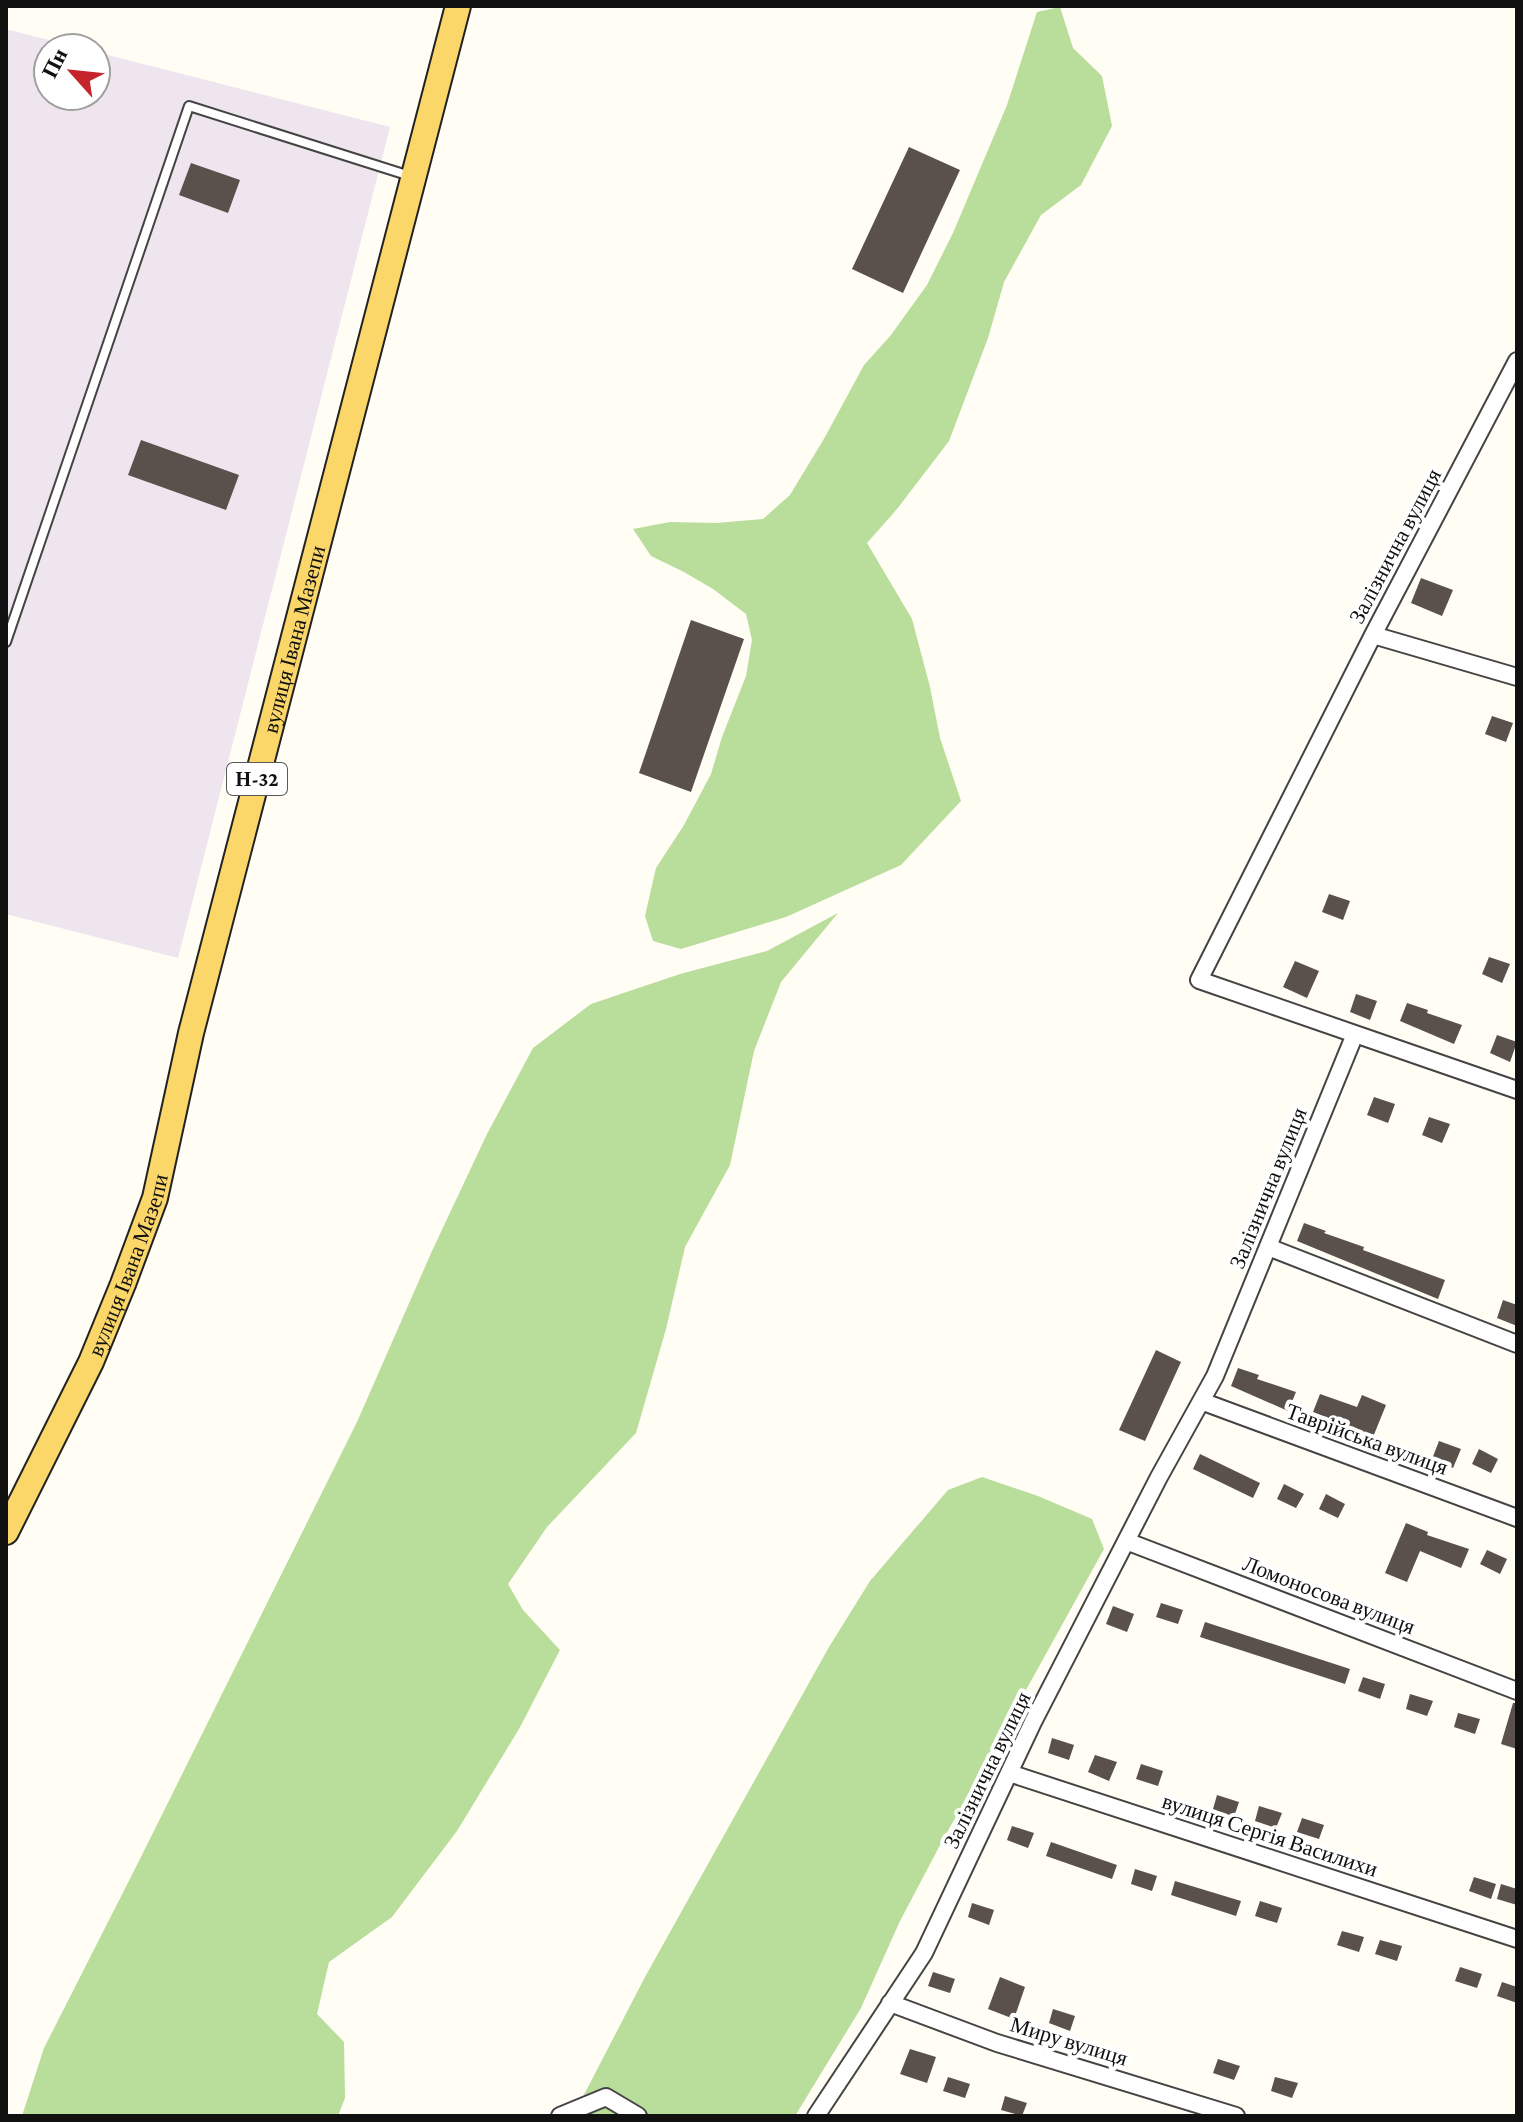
<svg xmlns="http://www.w3.org/2000/svg" width="1523" height="2122" viewBox="0 0 1523 2122" font-family="'Crimson Pro',serif">
<style>
.industrial{fill:#eee5ef}
.forest{fill:#b9dd9b}
.building{fill:#5a514c}
.lines{fill:none;stroke-linecap:round;stroke-linejoin:round}
.service-casing{stroke:#444;stroke-width:12}
.minor-casing{stroke:#444;stroke-width:20}
.primary-casing{stroke:#222;stroke-width:28}
.service{stroke:#fff;stroke-width:8}
.minor{stroke:#fff;stroke-width:16}
.primary{stroke:#fbd669;stroke-width:24}
.labels{text-anchor:middle;dominant-baseline:central;stroke-width:8;stroke-linejoin:round;paint-order:stroke}
.shield{fill:#fff;stroke:#585858;stroke-width:2}
.shield-label{font-size:20px;font-weight:bold;fill:#111}
.street-label{font-size:22px;fill:#111;stroke:#fff}
</style>
<rect width="100%" height="100%" fill="#fffdf4"/>
<path class="industrial" d="M6 29 80 48H48V96H96V52L390 127 178 958 6 914Z"/>
<path class="forest" d="M1060 7 1073 48 1102 76 1112 126 1081 185 1041 215 1004 282 988 338 949 441 897 509 867 543 912 619 930 687 940 738 961 801 901 865 786 917 681 949 653 941 645 916 656 868 684 825 711 774 722 737 746 676 752 640 746 614 713 589 684 572 651 556 633 529 670 522 716 523 763 519 790 495 825 437 864 365 891 335 927 285 953 233 1007 105 1037 12Z
M838 913 781 982 754 1051 730 1165 685 1247 666 1329 636 1433 547 1527 508 1584 523 1610 560 1650 519 1729 457 1831 392 1917 329 1962 317 2014 344 2042 345 2098 338 2116H22L44 2048 139 1861 357 1422 432 1251 487 1134 533 1048 591 1004 680 974 767 951Z
M982 1477 1038 1496 1092 1519 1104 1549 939 1847 900 1921 861 2008 795 2116H573L645 1977 829 1647 870 1581 948 1490Z"/>
<path class="building" d="M909 147 960 170 903 293 852 269Z
M191 163 240 180 228 213 179 195Z
M141 440 239 475 226 510 128 475Z
M1421 578 1453 590 1442 616 1411 603Z
M691 620 744 639 691 792 639 773Z
M1492 716 1513 723 1506 742 1485 734Z
M1329 894 1350 901 1343 920 1322 912Z
M1489 957 1510 964 1502 983 1482 974Z
M1295 961 1319 971 1307 998 1283 987Z
M1356 994 1377 1001 1370 1020 1350 1012Z
M1407 1003 1428 1010 1427 1013 1462 1025 1454 1044 1400 1021Z
M1497 1035 1517 1042 1510 1062 1490 1053Z
M1374 1097 1395 1104 1388 1123 1367 1115Z
M1429 1117 1450 1124 1442 1143 1422 1135Z
M1304 1223 1326 1231 1324 1233 1364 1247 1363 1250 1445 1280 1438 1299 1297 1241Z
M1503 1300 1517 1305V1326L1497 1318Z
M1156 1350 1181 1362 1145 1441 1119 1430Z
M1238 1368 1259 1375 1257 1379 1296 1392 1288 1411 1231 1386Z
M1320 1394 1357 1407 1362 1395 1386 1405 1371 1442 1347 1431 1349 1426 1313 1412Z
M1439 1441 1461 1449 1453 1468 1432 1459Z
M1479 1449 1498 1459 1491 1473 1472 1464Z
M1200 1454 1260 1483 1253 1498 1193 1469Z
M1284 1484 1304 1494 1296 1508 1277 1499Z
M1326 1494 1345 1504 1338 1518 1319 1509Z
M1406 1523 1428 1532 1427 1535 1469 1549 1461 1568 1420 1551 1407 1582 1385 1573Z
M1487 1550 1507 1559 1500 1574 1480 1564Z
M1161 1603 1183 1610 1178 1624 1156 1617Z
M1113 1606 1134 1614 1127 1632 1106 1624Z
M1205 1622 1350 1669 1345 1684 1200 1637Z
M1363 1677 1385 1684 1380 1699 1358 1691Z
M1410 1694 1433 1701 1427 1716 1406 1709Z
M1513 1703H1517V1749L1501 1744Z
M1458 1713 1480 1719 1475 1734 1454 1727Z
M1052 1738 1074 1745 1069 1760 1048 1753Z
M1095 1755 1117 1762 1109 1781 1088 1772Z
M1141 1764 1163 1771 1158 1786 1136 1779Z
M1217 1795 1239 1802 1234 1817 1213 1809Z
M1259 1806 1282 1813 1276 1828 1255 1821Z
M1302 1818 1324 1825 1319 1839 1297 1832Z
M1012 1826 1034 1833 1028 1848 1007 1840Z
M1051 1842 1117 1865 1112 1879 1046 1856Z
M1135 1869 1157 1876 1152 1891 1131 1884Z
M1474 1877 1496 1884 1491 1899 1469 1891Z
M1175 1881 1241 1901 1236 1916 1171 1895Z
M1501 1884 1517 1889V1905L1497 1899Z
M1260 1901 1282 1908 1277 1923 1255 1916Z
M972 1903 994 1910 989 1925 968 1917Z
M1342 1931 1364 1937 1359 1952 1337 1945Z
M1380 1940 1402 1946 1397 1961 1375 1954Z
M1460 1967 1482 1974 1477 1988 1455 1981Z
M933 1972 955 1979 950 1993 928 1986Z
M1000 1977 1025 1987 1014 2019 988 2009Z
M1502 1982 1517 1987V2003L1497 1996Z
M1053 2009 1075 2016 1070 2031 1049 2023Z
M910 2049 936 2057 927 2083 900 2074Z
M1218 2059 1240 2066 1234 2080 1213 2073Z
M948 2077 970 2084 965 2098 943 2091Z
M1275 2077 1298 2083 1292 2098 1271 2091Z
M1005 2096 1027 2103 1022 2116 1001 2110Z"/>
<g class="lines">
<defs>
<path id="service" d="M6 642 189 106 410 176"/>
<path id="minor" d="M1373 635 1517 677
M1355 1034 1517 1090
M1268 1247 1517 1344
M1201 1401 1517 1518
M1126 1541 1517 1691
M1009 1773 1517 1939
M890 2003 997 2043 1236 2116
M560 2116 606 2097 638 2116
M816 2116 924 1953 1033 1722 1159 1477 1215 1376 1355 1034 1199 980 1373 635 1517 361"/>
<g id="primary">
<path id="s1" d="M6 1532 91 1362 123 1284 155 1198 191 1033 458 6"/>
</g>
</defs>
<use href="#service" class="service-casing"/>
<use href="#minor" class="minor-casing"/>
<use href="#primary" class="primary-casing"/>
<use href="#service" class="service"/>
<use href="#minor" class="minor"/>
<use href="#primary" class="primary"/>
</g>
<g class="labels">
<rect class="shield" x="227" y="763" width="60" height="32" rx="6"/>
<g class="shield-label">
<text x="257" y="779">Н-32</text>
</g>
<g class="street-label">
<text transform="translate(1395 546) rotate(-62)">Залізнична вулиця</text>
<text stroke="none"><textPath href="#s1" startOffset="942">вулиця Івана Мазепи</textPath></text>
<text transform="translate(1268 1188) rotate(-68)">Залізнична вулиця</text>
<text stroke="none"><textPath href="#s1" startOffset="294">вулиця Івана Мазепи</textPath></text>
<text transform="translate(1367 1439) rotate(20)">Таврійська вулиця</text>
<text transform="translate(1329 1595) rotate(21)">Ломоносова вулиця</text>
<text transform="translate(987 1770) rotate(-64)">Залізнична вулиця</text>
<text transform="translate(1270 1835) rotate(18)">вулиця Сергія Василихи</text>
<text transform="translate(1069 2041) rotate(17)">Миру вулиця</text>
</g>
</g>
<rect width="1523" height="2122" fill="none" stroke="#111111" stroke-width="16"/>
<g transform="translate(72 72) rotate(297)"><circle r="38" fill="#ffffff" stroke="#a0a0a0" stroke-width="2"/>
<path d="M0-6L14 30L0 20L-14 30Z" fill="#c5242d"/>
<text y="-12" font-size="22" font-weight="bold" text-anchor="middle" fill="#111111">Пн</text>
</g>
</svg>
